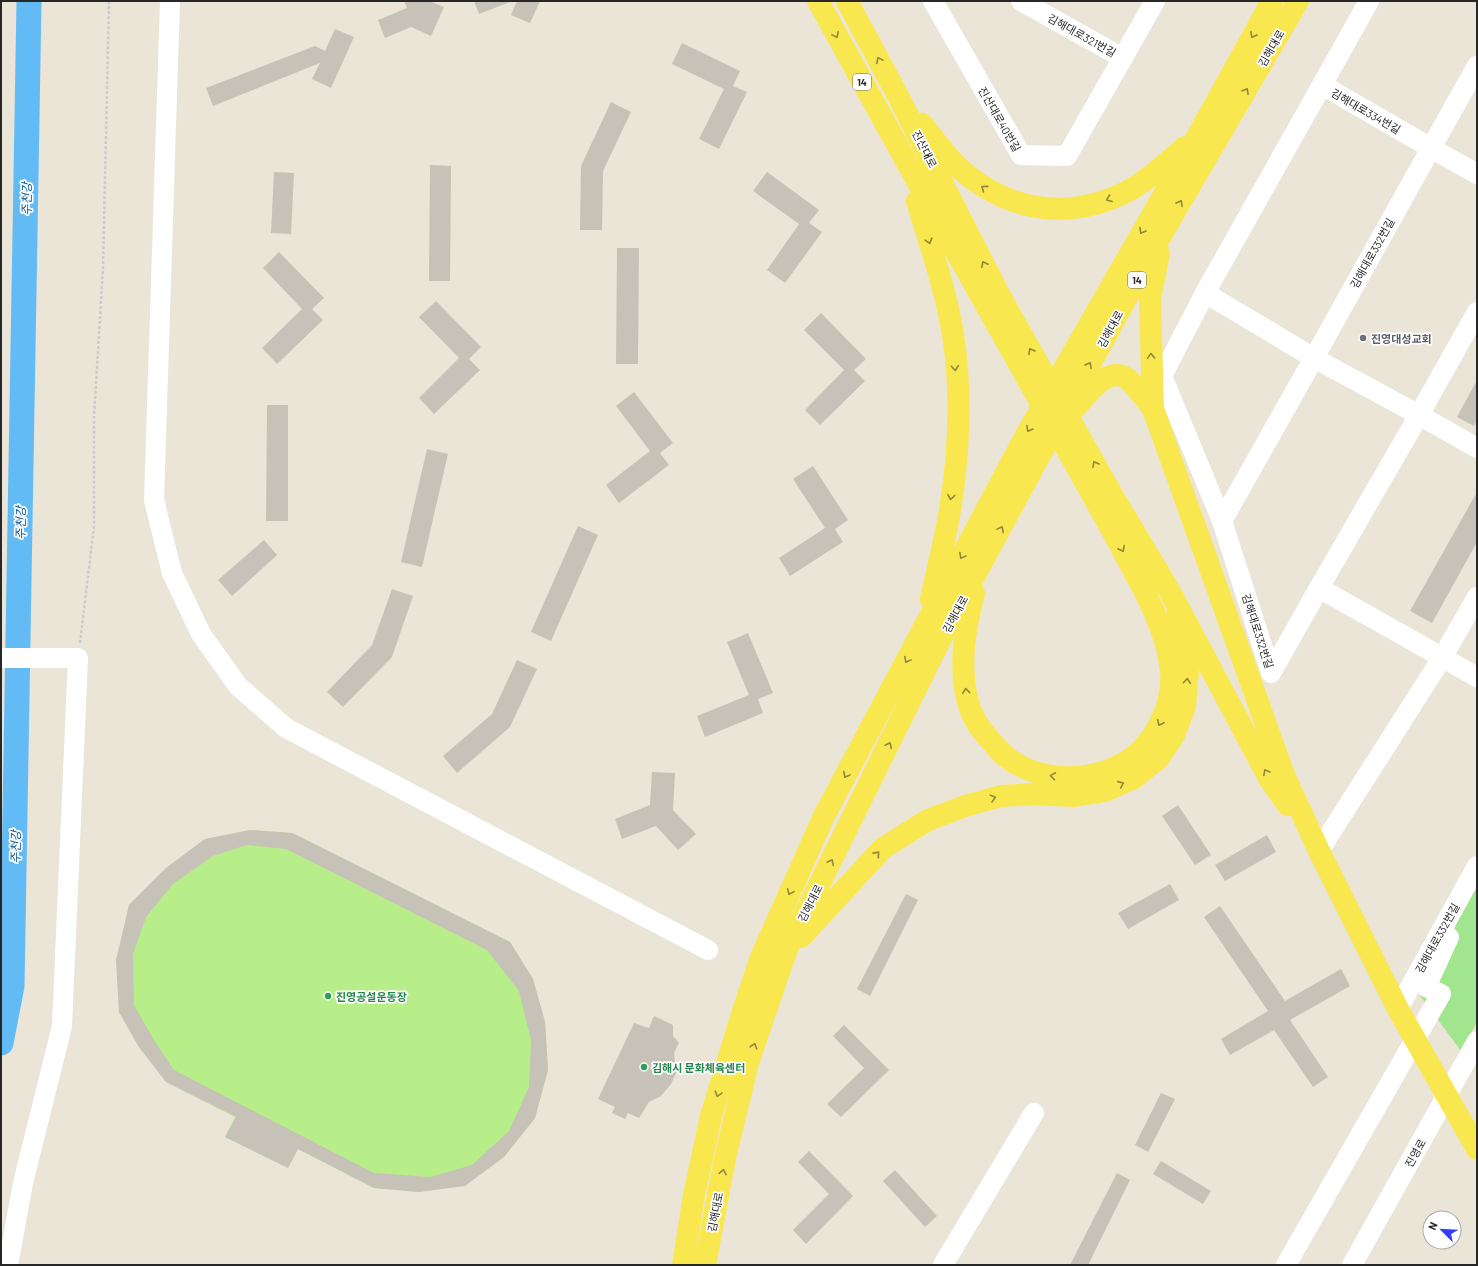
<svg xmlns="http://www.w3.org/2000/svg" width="1478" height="1266" viewBox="0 0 1478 1266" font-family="Barlow,'Noto Sans KR',sans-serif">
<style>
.green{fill:#a1e68f}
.pitch{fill:#b7ee8a}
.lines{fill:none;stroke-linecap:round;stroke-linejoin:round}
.river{stroke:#62bbf5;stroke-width:25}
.building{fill:#c6c2b7;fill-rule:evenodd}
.path{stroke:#cbcbcb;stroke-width:2.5;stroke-dasharray:3 2;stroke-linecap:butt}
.minor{stroke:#fff;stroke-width:20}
.major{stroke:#f9e74f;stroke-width:22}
.oneway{stroke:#90873b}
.worship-dot{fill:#6b7280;stroke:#fff;stroke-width:1.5}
.leisure-dot{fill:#2e9e5b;stroke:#fff;stroke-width:1.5}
.labels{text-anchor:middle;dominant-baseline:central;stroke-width:3.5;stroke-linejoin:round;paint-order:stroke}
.shield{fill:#fff;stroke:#686868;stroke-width:1}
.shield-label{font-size:10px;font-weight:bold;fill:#272727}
.street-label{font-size:11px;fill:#272727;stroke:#fff}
.worship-label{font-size:11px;font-weight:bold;fill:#5b616d;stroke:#fff;text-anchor:start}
.leisure-label{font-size:11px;font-weight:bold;fill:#27864d;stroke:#fff;text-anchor:start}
.water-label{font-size:12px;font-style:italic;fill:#05559d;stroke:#fff}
</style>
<rect width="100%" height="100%" fill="#ebe5d7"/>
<path class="green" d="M1477 886V1022L1461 1051 1418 993Z"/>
<path class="pitch" d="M250 830 293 833 510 942 533 979 545 1022 548 1070 535 1118 504 1157 465 1185 419 1192 374 1188 298 1149 288 1168 225 1137 235 1117 166 1082 139 1047 119 1012 129 905 166 868 205 839Z"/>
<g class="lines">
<path class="river" d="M1 1043 12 986 29 1"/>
</g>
<path class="building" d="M404 1H429L444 7 431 36 411 27 385 38 378 20 407 8Z
M474 1H510V2L479 14Z
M517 1H540L530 23 511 15Z
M335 29 354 37 331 88 312 79 320 63 213 106 206 88 315 46 325 51Z
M682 43 740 71 733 86 747 92 719 149 699 139 724 89 672 64Z
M611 102 631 112 603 171 602 230H580L581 166Z
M430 165 451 166 450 281H429Z
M274 172 294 173 291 234 271 233Z
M767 172 819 210 809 223 822 232 785 283 767 270 799 224 753 191Z
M617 248H639L638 364H616Z
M279 252 324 298 312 309 323 320 277 364 262 348 302 309 263 268Z
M436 301 481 347 469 359 480 370 434 414 419 398 459 358 419 317Z
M821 313 866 359 854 370 865 381 820 425 805 410 844 370 804 330Z
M1477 380V420L1474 426 1457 417Z
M634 392 673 443 660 453 669 465 619 503 606 485 650 451 616 406Z
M267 405H288V521H266Z
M427 449 448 454 422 567 401 562Z
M813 466 848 520 835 529 843 542 790 576 779 558 825 528 793 479Z
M1477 492V542L1432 623 1410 611Z
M578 526 598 535 551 641 531 632Z
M264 540 277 555 232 596 218 580Z
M392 589 413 596 392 657 343 707 327 692 372 645Z
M748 633 773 693 758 699 763 713 705 737 697 716 749 695 727 642Z
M517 660 537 669 510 727 457 773 443 756 492 714Z
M652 772 675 773 673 810 696 834 678 850 656 826 622 839 615 819 650 805Z
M1178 805 1211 855 1195 865 1162 816Z
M250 830 292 833 510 942 533 979 545 1022 548 1070 535 1118 504 1157 465 1186 419 1192 374 1188 298 1149 288 1168 225 1137 236 1117 166 1082 139 1047 119 1012 116 960 129 905 166 868 205 839ZM247 845 286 849 487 950 519 991 531 1040 529 1087 509 1131 472 1165 430 1177 374 1173 174 1070 155 1042 134 1005 133 954 146 917 173 884 213 856Z
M1267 835 1276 852 1225 881 1215 865Z
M1170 884 1179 900 1128 929 1118 913Z
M906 894 918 900 870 996 857 989Z
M1220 906 1285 1001 1341 969 1350 986 1290 1020 1328 1077 1313 1087 1274 1030 1230 1055 1221 1039 1268 1011 1204 917Z
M654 1016 673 1025V1036L679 1043 674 1053 676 1073 671 1084 661 1096 649 1102 639 1118 628 1113 625 1119 612 1113 615 1107 598 1099 634 1023 649 1028Z
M844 1025 889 1070 841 1117 827 1104 864 1068 833 1036Z
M1161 1093 1175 1099 1148 1152 1135 1145Z
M809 1151 853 1196 806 1244 793 1230 829 1194 798 1162Z
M1161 1161 1211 1191 1203 1204 1153 1174Z
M895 1170 937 1216 925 1227 883 1181Z
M1117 1173 1130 1180 1088 1265H1070Z"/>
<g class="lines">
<path class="path" d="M80 643 94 526V417L103 268 109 1"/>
<path class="minor" d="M170 1 154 500 172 573 201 634 238 686 286 728 708 950
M933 1 1021 155 1067 156 1155 1
M1021 1 1123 58
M1369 1 1322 85 1431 148 1477 66
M1322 85 1205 293 1314 358 1431 148 1477 174
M1205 293 1162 376 1222 521 1314 358 1419 415 1477 312
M1222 521 1271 673 1319 588 1477 677
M1319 588 1419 415 1477 448
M1 658H78L62 1026 23 1183 8 1265
M1319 851 1442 658 1477 597
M1398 1009 1477 866
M943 1265 1034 1113
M1286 1265 1441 994 1426 987 1449 937 1440 934
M1352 1265 1477 1041"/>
<path class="major" d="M818 1C895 142 973 283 1052 423 1078 469 1104 515 1129 562 1147 596 1167 631 1171 671 1174 709 1151 752 1116 767 1080 783 1037 781 1005 756 999 751 994 744 989 739 979 728 970 713 967 698 959 663 965 628 974 593
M847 1 897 94 1001 298 1114 498 1168 588 1270 780 1288 805
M922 124C934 138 945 155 959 168 1006 210 1064 221 1122 194 1145 183 1166 163 1185 147
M917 201C930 245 946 290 953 335 962 392 959 454 950 510 945 540 937 570 931 599
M1159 253 1150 299 1153 409 1284 775 1319 851 1398 1009 1477 1149
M1076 407C1088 393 1111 361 1131 382 1139 390 1146 400 1153 409
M801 937 883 848 928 820 965 806 1001 796 1035 794 1074 796 1105 791 1134 778 1158 759 1174 735 1185 706 1188 669 1176 618
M683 1265 694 1195 711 1116 742 1014 761 957 824 816 1026 435 1197 137 1272 1
M705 1265 725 1158 748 1063 785 954 944 632 1046 444 1163 232 1298 1"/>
</g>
<defs><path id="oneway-chevron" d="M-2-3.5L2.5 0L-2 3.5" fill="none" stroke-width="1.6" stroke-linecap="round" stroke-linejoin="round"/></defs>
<g class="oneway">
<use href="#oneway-chevron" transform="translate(836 35) rotate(62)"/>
<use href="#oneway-chevron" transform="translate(1253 35) rotate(119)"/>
<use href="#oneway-chevron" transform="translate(879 60) rotate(-118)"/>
<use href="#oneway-chevron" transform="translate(1246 91) rotate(-60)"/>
<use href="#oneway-chevron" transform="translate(984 188) rotate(-143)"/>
<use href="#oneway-chevron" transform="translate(1109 199) rotate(159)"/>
<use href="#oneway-chevron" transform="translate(1180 203) rotate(-60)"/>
<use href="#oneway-chevron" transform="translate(1142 231) rotate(120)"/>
<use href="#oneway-chevron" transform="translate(929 241) rotate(74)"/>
<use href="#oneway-chevron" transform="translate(984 264) rotate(-117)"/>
<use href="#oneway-chevron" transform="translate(1031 351) rotate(-119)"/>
<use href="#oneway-chevron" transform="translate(1151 356) rotate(-92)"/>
<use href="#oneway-chevron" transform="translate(1089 365) rotate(-61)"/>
<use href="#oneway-chevron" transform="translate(955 368) rotate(85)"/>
<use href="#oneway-chevron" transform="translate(1029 429) rotate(120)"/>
<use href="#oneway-chevron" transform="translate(1095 464) rotate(-119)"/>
<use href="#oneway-chevron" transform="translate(951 497) rotate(97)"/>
<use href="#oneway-chevron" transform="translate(1001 529) rotate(-62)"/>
<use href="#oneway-chevron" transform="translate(1122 549) rotate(63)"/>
<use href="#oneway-chevron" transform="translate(962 556) rotate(118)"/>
<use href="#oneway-chevron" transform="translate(907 660) rotate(118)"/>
<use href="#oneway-chevron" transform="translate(1187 681) rotate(-85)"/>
<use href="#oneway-chevron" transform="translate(966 691) rotate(-96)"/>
<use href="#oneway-chevron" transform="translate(1160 723) rotate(115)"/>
<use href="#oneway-chevron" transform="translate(889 745) rotate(-64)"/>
<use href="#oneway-chevron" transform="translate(1266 772) rotate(-118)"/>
<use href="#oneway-chevron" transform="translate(846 775) rotate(118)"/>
<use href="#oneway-chevron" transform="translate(1053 776) rotate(-172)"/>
<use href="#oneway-chevron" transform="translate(1121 784) rotate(-24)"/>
<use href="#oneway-chevron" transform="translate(993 798) rotate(-15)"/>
<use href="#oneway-chevron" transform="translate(877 854) rotate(-48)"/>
<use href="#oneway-chevron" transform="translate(831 862) rotate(-63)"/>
<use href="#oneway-chevron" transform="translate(790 892) rotate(114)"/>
<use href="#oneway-chevron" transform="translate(754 1046) rotate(-71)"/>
<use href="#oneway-chevron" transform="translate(718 1094) rotate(107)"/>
<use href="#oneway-chevron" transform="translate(723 1172) rotate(-79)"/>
</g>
<circle class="worship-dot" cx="1363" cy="338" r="4"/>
<g class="leisure-dot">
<circle cx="328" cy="996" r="4"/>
<circle cx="644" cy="1067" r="4"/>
</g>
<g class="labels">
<g class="shield">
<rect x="853" y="74" width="18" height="16" rx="3"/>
<rect x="1128" y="272" width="18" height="16" rx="3"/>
</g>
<g class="shield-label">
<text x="862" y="82">14</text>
<text x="1137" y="280">14</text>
</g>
<g class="street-label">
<text transform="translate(1082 35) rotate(29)">김해대로321번길</text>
<text transform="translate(1271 48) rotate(-60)">김해대로</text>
<text transform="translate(1366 111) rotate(30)">김해대로334번길</text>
<text transform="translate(1000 119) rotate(60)">진산대로40번길</text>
<text transform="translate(925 149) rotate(63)">진산대로</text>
<text transform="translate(1372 253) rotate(-61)">김해대로332번길</text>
<text transform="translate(1110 329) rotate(-61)">김해대로</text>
<text transform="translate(955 614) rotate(-61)">김해대로</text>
<text transform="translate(1258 631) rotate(72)">김해대로332번길</text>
<text transform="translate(810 903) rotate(-63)">김해대로</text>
<text transform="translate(1437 938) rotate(-61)">김해대로332번길</text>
<text transform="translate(1415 1153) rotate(-61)">진영로</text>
<text transform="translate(715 1212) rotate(-79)">김해대로</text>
</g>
<g class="worship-label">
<text x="1371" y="338">진영대성교회</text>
</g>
<g class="leisure-label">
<text x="336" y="996">진영공설운동장</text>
<text x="652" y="1067">김해시 문화체육센터</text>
</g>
<g class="water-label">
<text transform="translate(26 199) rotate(-89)">주천강</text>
<text transform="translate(20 523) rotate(-89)">주천강</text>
<text transform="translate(15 847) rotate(-89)">주천강</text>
</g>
</g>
<rect width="1478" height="1266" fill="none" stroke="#272727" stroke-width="4"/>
<g transform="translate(1442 1230) rotate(294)"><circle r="19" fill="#ffffff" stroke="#a9a9a9"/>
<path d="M0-3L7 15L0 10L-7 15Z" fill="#303cff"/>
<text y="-6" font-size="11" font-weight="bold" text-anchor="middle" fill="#272727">N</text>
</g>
</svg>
